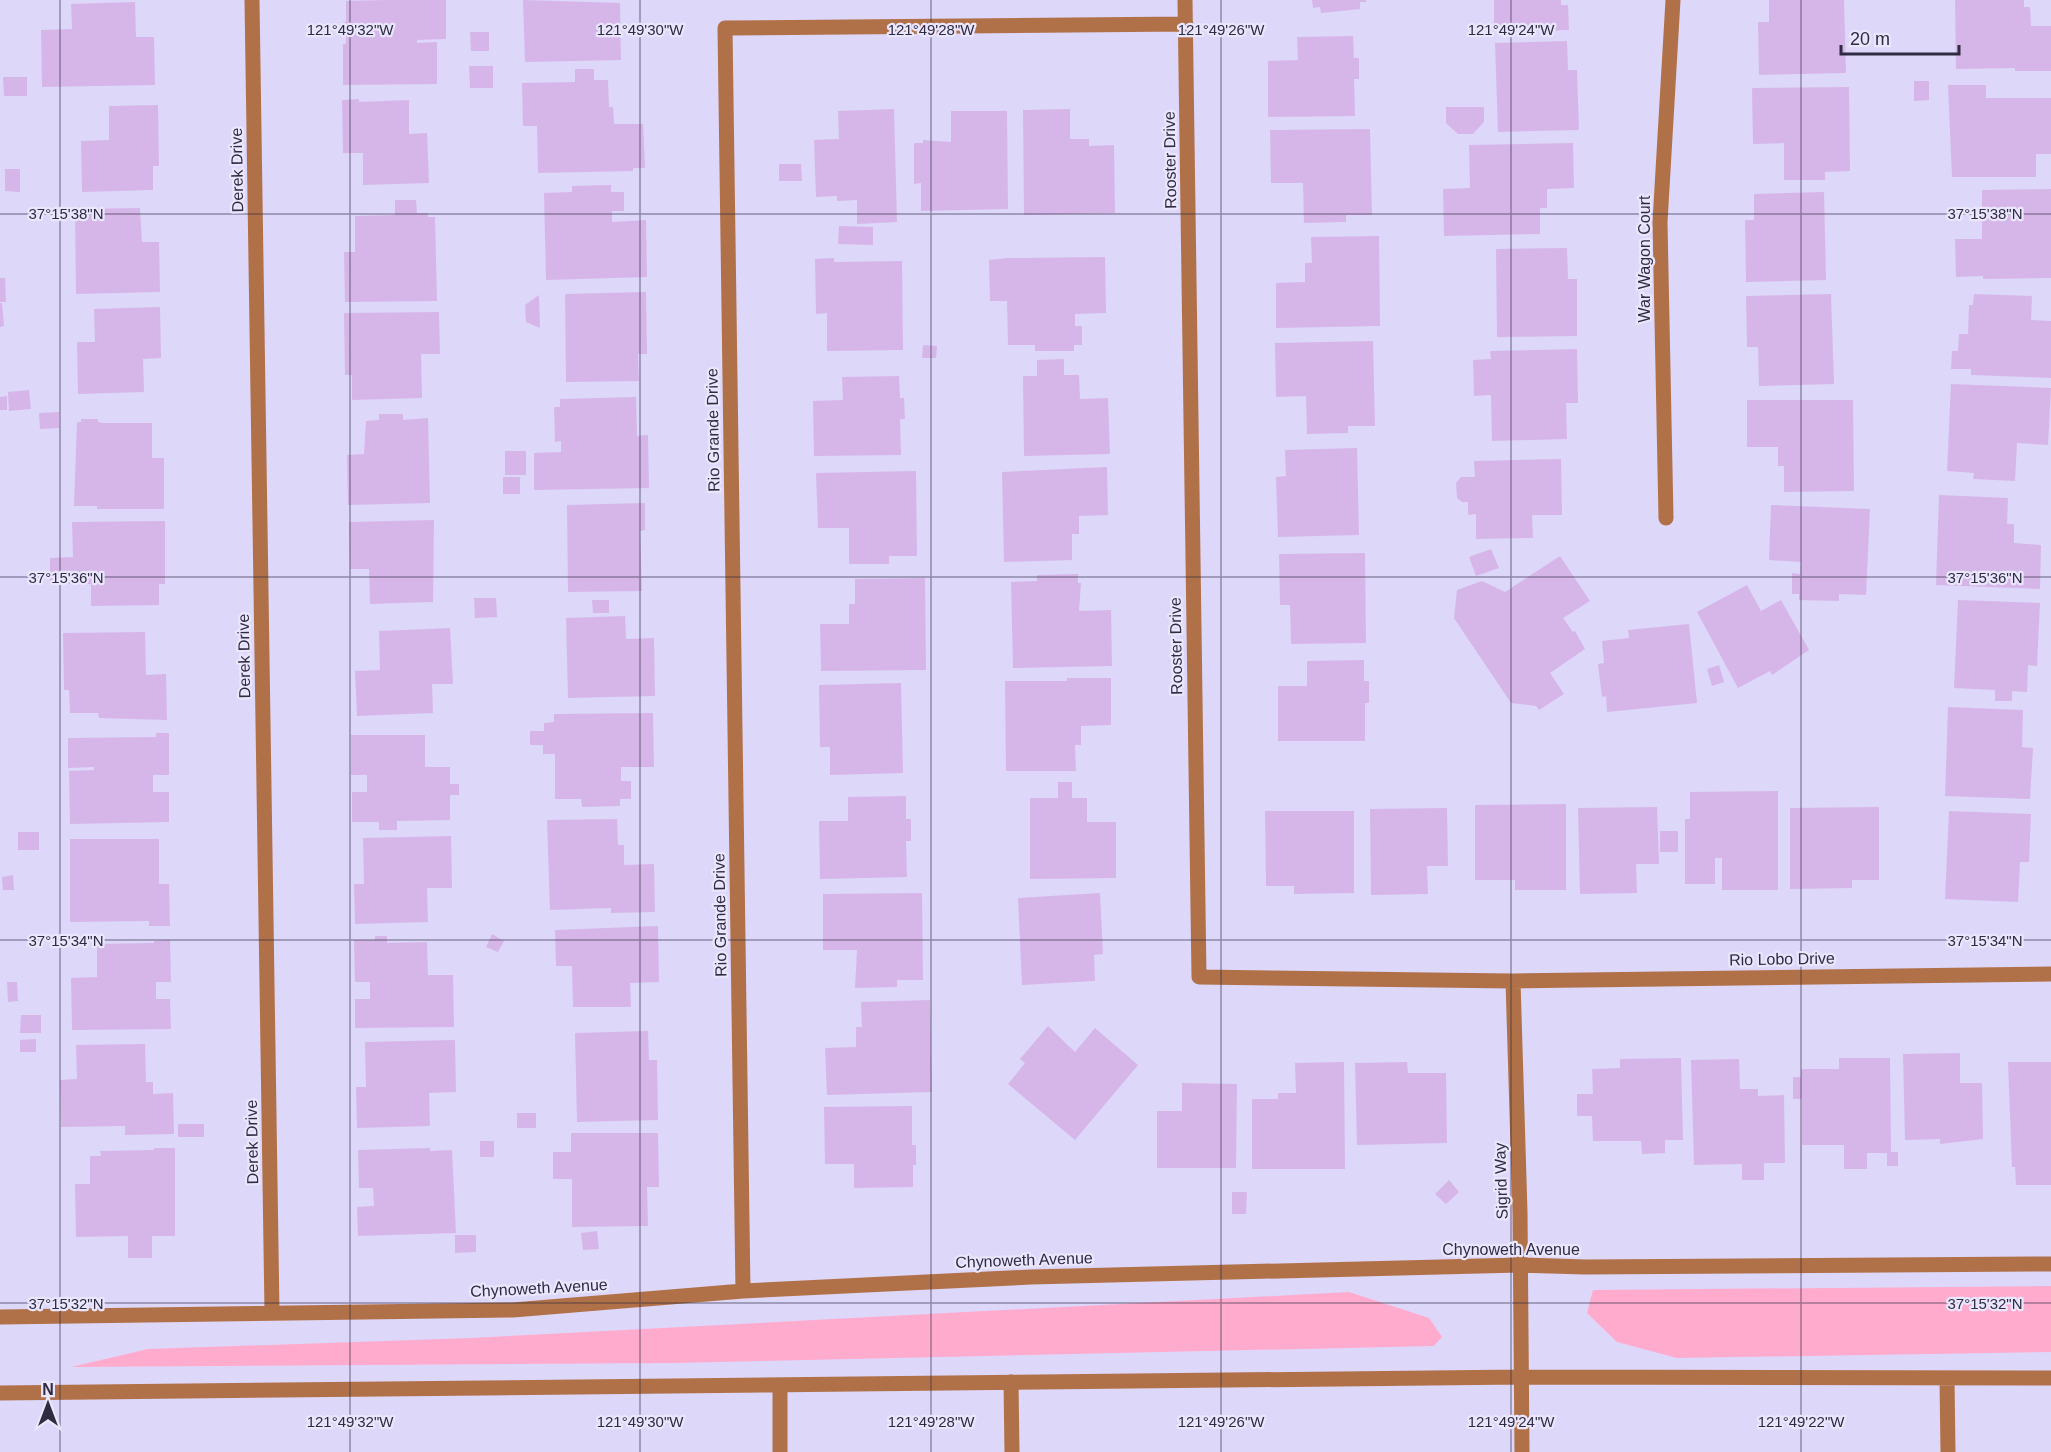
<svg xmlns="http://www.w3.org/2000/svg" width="2051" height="1452" viewBox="0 0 2051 1452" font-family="Arial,sans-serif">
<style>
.green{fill:#ffabce}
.building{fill:#d6b6e9}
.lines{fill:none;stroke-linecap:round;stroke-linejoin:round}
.minor{stroke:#b17148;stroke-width:15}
.ticks{fill:none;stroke:#2f2b41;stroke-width:1.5;stroke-opacity:0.45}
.labels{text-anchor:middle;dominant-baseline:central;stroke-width:4.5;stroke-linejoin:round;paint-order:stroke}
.street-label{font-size:16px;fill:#2f2b41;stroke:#eae6fd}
.ticks-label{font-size:15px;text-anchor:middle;fill:#2f2b41;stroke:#eae6fd;stroke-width:4.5;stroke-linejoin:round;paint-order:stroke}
</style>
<rect width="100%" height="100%" fill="#ddd7fa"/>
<path class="green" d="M2051 1286V1352L1677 1358 1617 1342 1587 1313 1593 1290Z
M1349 1292 1429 1318 1442 1337 1434 1346 673 1363 71 1367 148 1349 472 1338Z"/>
<path class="building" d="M385 0H446V39L417 40V43L437 42V84L343 85V44H346V37H343V22H346V1Z
M523 0 620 3 621 60 525 62Z
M1312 0H1366V2H1360V9L1321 13 1320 7 1313 8Z
M1494 0H1561V5H1568L1569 30 1519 31V24L1494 25Z
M1769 0H1844L1846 73 1759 75 1758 22H1769Z
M1955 0H2024V7H2030L2031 26H2051V71H2015V68L1956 69Z
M135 2 136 37H154L155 85 42 87 41 30 72 29 71 4Z
M470 32H489V51H471Z
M1353 36 1354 58H1359V79H1354L1355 116 1268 117V61L1298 60 1297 37Z
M1567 41 1568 70H1577L1579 130 1498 132 1495 43Z
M469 66H493V88H470Z
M575 69H594V80H608L609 107H613L614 124H643L645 168H633V171L538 173 537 126H523L522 83 575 82Z
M3 77H27V96H4Z
M1914 81H1929V100L1914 101Z
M1948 85H1986V98H2051V154H2036V177H1952Z
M1849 87 1850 171 1825 172V180H1784V143L1753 144 1752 88Z
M359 99V102L409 100V134L427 133 429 183 363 185V153H343L342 100Z
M158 105 159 166H153V190L82 192 81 141 109 140V106Z
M1446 107H1484V122L1473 134H1458L1446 123Z
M894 109 897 222 857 224V200L837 201V196L816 197 814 140 839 139 838 111Z
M1070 109V139H1089V146L1114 145 1115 213 1024 215 1023 110Z
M951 111H1007L1008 209 921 211V183L914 184V143H923V140L951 142Z
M1370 129 1372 215H1346V222L1304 223 1303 183H1271L1270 130Z
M1573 143 1574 188 1547 189V208H1540V234L1444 236 1443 189 1470 188 1469 145Z
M779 164H801L802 181H779Z
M5 169H20V192L5 191Z
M611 185V192H624V211H612V222L646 220 647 277 546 280 544 193 572 192V186Z
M2051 189V278L1983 279V276L1956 277 1955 239H1982V190Z
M1824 192 1826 280 1746 282 1745 220H1754V194Z
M395 200H416L417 213H428V217H435L437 301 345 302 344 252H355V216L395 215Z
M140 208 142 242H159L160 292 76 294 75 209Z
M839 226 873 227V245L838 244Z
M1379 236 1380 326 1276 328V283L1305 282V263H1312L1311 237Z
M1567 248 1568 279H1577V336L1497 337 1496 249Z
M1105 257 1106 313 1075 314V326H1082V345H1074V351H1035V345H1008L1007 301H990L989 260 1007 258Z
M834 258V262L902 261 903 350 827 351V313L816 314 815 259Z
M0 278H5L6 302H0Z
M646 292 647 354H638L639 381 566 382 565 294Z
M1831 294 1834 384 1759 386 1758 347H1747L1746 296Z
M1974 294 2032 296 2031 320 2051 321V378L1971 375V369H1951L1952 351H1958L1959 334H1968L1969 305H1973Z
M539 295 540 328 526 322 525 305Z
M0 303H2L4 326 0 327Z
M160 307 161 358 143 359 144 392 78 394 77 342H95L94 309Z
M439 312 440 354H421L422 398 352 400V375H345L344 313Z
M1373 341 1375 426H1348V433L1307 434 1306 396 1276 397 1275 343Z
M923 345 937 346 936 358H922Z
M1577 349 1578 403H1566L1567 439 1492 441 1491 395 1474 396 1473 360 1491 359 1490 351Z
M1064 359V375H1079L1080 399 1108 398 1110 454 1024 456 1023 376H1037V360Z
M899 376 900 398H904L905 419H900L901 455 814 456 813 401 843 400 842 377Z
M1951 384 2051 388 2048 445 2017 443 2015 481 1973 479 1974 473 1947 471Z
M29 390 31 409 9 411 8 392Z
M7 396V410H0V397Z
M636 397 637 436 648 435 649 488 534 490V453L561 452V441L555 442 554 407H560V399Z
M1747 400H1853L1854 491 1784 492V466H1778V447H1747Z
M59 412V428L40 429 39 413Z
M379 414H403V420L428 418 430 503 348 505 347 455 364 454 366 421 379 420Z
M81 419H98V422L104 423H152V458H164V509H97V506H74L77 422H81Z
M1357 448 1359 535 1278 537 1276 477 1286 476 1285 450Z
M505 451H526V475H505Z
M1561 459 1562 515H1532L1533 538 1476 539V514L1468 515V502H1462L1457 498 1456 483 1461 477H1475L1474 461Z
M1107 467 1108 515 1079 516V534H1072V560L1004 562 1002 472Z
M916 471 917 556H889V564H849V528H818L816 473Z
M503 477H520V494H503Z
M1939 495 2008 498 2007 524H2014V543L2041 545 2040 589 1936 585Z
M645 503V530L640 531 642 591 568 592 567 505Z
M1771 505 1870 509 1866 595 1839 594V601L1799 600V594H1792V573L1800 574 1801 562 1769 560Z
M434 520 433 602 370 604 369 569H350L349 522Z
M165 521V584H159V605L91 606V584H50V558L73 557 72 522Z
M1491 549 1499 568 1476 576 1469 557Z
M1365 553 1366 643 1291 644 1290 605H1280L1279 554Z
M1560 556 1590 601 1563 618 1573 632 1575 631 1585 649 1550 673 1564 694 1539 710 1536 706 1511 703 1454 618 1457 590 1482 581 1505 592Z
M1078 574V583H1081L1079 611 1111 610 1112 666 1013 668 1011 582 1037 581V575Z
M925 578 926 670 821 671 820 624H849V604H855V579Z
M1747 585 1761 611 1781 600 1809 650 1772 675 1770 671 1738 688 1697 612Z
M474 598H496L497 617 475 618Z
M592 600H609V613H593Z
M1958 600 2040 603 2037 666 2028 665 2027 692 2012 691V701H1995V690L1954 688Z
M625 616 626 639 654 638 655 696 568 698 566 618Z
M1689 624 1697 703 1607 712 1606 696 1602 697 1598 664 1604 663 1602 641 1629 638 1628 630Z
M450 628 453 684H432L433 713 357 716 355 671 380 670 379 631Z
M145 632 146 675 166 674 167 720 99 718 98 713H70L69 690H64L63 633Z
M1364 660V681H1369V703H1365V741H1278V686H1307V661Z
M1719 665 1724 682 1712 686 1707 669Z
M1067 678H1111V725L1081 726V745H1075L1076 771H1006L1005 681H1067Z
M901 683 903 773 830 775V747H820L819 685Z
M1948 707 2023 710 2022 747 2033 748 2030 799 1945 796Z
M653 713 654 767H621V781H631V799H620V806L582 807 581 799H555V754H543V745H530V731H544V723L554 722V714Z
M156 733H169V775H153V792H169V822L70 824 69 771 94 770V767L68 768V738L156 737Z
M351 735H425V767H450V784H459V795H450V820L397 821V830H379V822H352V792H367V775H351Z
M1058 782H1072V798H1087V822H1116V878L1030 879V798H1058Z
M1778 791V890H1722V858H1715V884H1685V819H1690V792Z
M906 796V819H911V841H906L907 877 820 879 819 821H848V797Z
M1566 804V890H1515V880H1475V805Z
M1657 807 1659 864H1636L1637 893 1580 894 1578 808Z
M1879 807V880H1852V888L1790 889V808Z
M1447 808 1448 866H1427L1428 894 1371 895 1370 809Z
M1265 811H1354V893L1294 894V886H1266Z
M1949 811 2031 814 2029 862H2020L2018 902 1945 899Z
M617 819 618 845H624V865L654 864 655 912 611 913V908L550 910 547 820Z
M1660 831H1678V852H1660Z
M18 832H39V850H18Z
M451 836 452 888H427L428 922 355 924 354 884H364L363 838Z
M70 839H159V884H169L170 926H149V921L70 922Z
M13 875 14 890H3L2 877Z
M922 893 923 980H897V987L855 988 857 950H823V894Z
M1100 893 1103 954 1094 955 1095 981 1022 985 1018 898Z
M658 926 659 982 630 983 631 1007H573L572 966H556L555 930Z
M492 934 504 941 498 952 486 947Z
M375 936H387V943L427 942 428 975H453L454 1027 355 1028V999H370V982H355L354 940H375Z
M170 940 171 982H156V999H170L171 1029 72 1030 71 978 97 977V944L154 943V941Z
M7 982H17L18 1001 8 1002Z
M930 1000 932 1092 827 1095 825 1048 856 1047V1027H862L861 1002Z
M21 1015H41V1033H20Z
M1048 1026 1075 1052 1095 1028 1138 1065 1075 1140 1008 1084 1025 1063 1020 1059Z
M648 1031 649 1060H657L658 1120 577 1122 575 1033Z
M36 1039V1052H20V1040Z
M455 1040 456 1092 429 1093 430 1126 357 1128 356 1087H366L365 1042Z
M145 1044 146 1082H153V1094L173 1093 174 1134 125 1135V1126L61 1127 60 1080 77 1079 76 1045Z
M1960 1053V1083H1982L1983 1139 1940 1144V1139L1905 1140 1903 1054Z
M1681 1058 1683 1140H1665V1153L1642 1154 1641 1141H1593L1592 1116H1577V1094H1593L1592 1069 1620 1068V1059Z
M1839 1058H1890L1891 1152H1898V1166H1887V1153H1867V1169H1844V1145H1802V1099H1793V1077H1801V1069H1839Z
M1739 1059 1740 1089H1758V1096L1784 1095 1785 1163H1764V1180H1742V1164L1694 1165 1691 1060Z
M1344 1062 1345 1169H1252V1099H1278V1093H1296L1295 1063Z
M1407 1062 1408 1073H1446L1447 1143 1357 1145 1355 1063Z
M2008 1062H2051V1185H2016L2015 1167H2012Z
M1182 1083 1237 1084 1236 1168H1157V1111H1182Z
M912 1106V1145H916V1165H913V1187L854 1188V1164H825L824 1107Z
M517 1113H536V1128H517Z
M178 1124H204V1137H178Z
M571 1133H658L659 1187H647L648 1226 572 1227V1179H553V1152H571Z
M480 1141H494V1157H480Z
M154 1148H175V1236H152V1258H128V1236L76 1237 75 1184H90V1156H101L100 1151 154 1150Z
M430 1148V1151L452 1150 456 1233 358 1236 357 1207 374 1206 373 1188H359L358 1150Z
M1449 1180 1459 1192 1446 1204 1435 1194Z
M1232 1192H1247L1246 1214H1232Z
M597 1231 599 1249 583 1250 581 1233Z
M455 1235H476V1252L455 1253Z"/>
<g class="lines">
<path class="minor" d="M252 0 272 1312
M1185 0 1199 977 1513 981 2051 974
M1666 518 1660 222 1673 0
M1513 981 1520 1212 1522 1452
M743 1291 725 28 1186 24
M0 1317 513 1310 743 1291 1031 1277 1520 1265 1585 1267 2051 1264
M1947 1379 1948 1452
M1011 1382 1012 1452
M780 1385V1452
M0 1393 1521 1377 2051 1378"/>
</g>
<path class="ticks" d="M60 0V1452M350 0V1452M640 0V1452M931 0V1452M1221 0V1452M1511 0V1452M1801 0V1452M0 214H2051M0 577H2051M0 940H2051M0 1303H2051"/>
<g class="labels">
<g class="street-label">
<text transform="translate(1170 160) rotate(-91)">Rooster Drive</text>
<text transform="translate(237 170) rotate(-91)">Derek Drive</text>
<text transform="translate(1644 259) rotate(-90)">War Wagon Court</text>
<text transform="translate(713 430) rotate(-91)">Rio Grande Drive</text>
<text transform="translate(1176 646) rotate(-91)">Rooster Drive</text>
<text transform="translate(244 656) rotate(-91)">Derek Drive</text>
<text transform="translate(720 915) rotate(-91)">Rio Grande Drive</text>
<text transform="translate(1782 959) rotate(-1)">Rio Lobo Drive</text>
<text transform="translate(252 1142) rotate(-91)">Derek Drive</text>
<text transform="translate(1501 1181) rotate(-92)">Sigrid Way</text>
<text x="1511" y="1249">Chynoweth Avenue</text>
<text transform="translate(1024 1260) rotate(-2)">Chynoweth Avenue</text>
<text transform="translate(539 1288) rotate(-3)">Chynoweth Avenue</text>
</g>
</g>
<g class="ticks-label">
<text x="350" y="35">121°49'32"W</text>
<text x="640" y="35">121°49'30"W</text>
<text x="931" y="35">121°49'28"W</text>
<text x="1221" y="35">121°49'26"W</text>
<text x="1511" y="35">121°49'24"W</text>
<text x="66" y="219">37°15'38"N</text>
<text x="1985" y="219">37°15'38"N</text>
<text x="66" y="583">37°15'36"N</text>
<text x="1985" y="583">37°15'36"N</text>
<text x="66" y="946">37°15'34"N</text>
<text x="1985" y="946">37°15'34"N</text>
<text x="66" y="1309">37°15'32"N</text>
<text x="1985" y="1309">37°15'32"N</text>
<text x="350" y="1427">121°49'32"W</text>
<text x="640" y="1427">121°49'30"W</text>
<text x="931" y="1427">121°49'28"W</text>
<text x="1221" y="1427">121°49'26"W</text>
<text x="1511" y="1427">121°49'24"W</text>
<text x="1801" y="1427">121°49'22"W</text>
</g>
<g transform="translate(48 1404)" stroke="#eae6fd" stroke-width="4.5" paint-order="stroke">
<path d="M0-4.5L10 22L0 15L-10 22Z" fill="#2f2b41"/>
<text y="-9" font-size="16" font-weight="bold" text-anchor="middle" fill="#2f2b41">N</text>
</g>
<path d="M1841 45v9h118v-9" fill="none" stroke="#2f2b41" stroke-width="3"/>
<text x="1850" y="45" font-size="18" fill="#2f2b41" stroke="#eae6fd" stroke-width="4.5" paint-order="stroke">20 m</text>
</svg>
